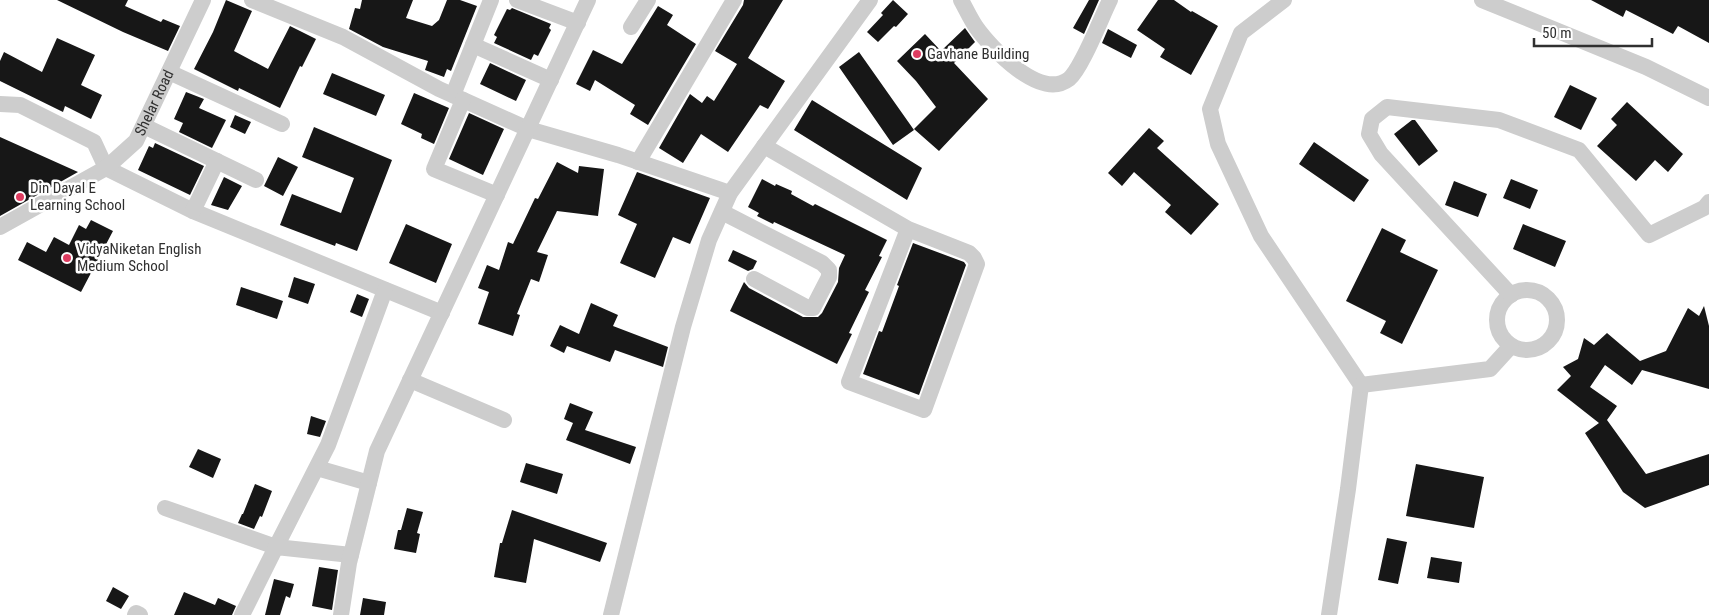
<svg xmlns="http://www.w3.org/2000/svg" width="1709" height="615" viewBox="0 0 1709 615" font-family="'Roboto Condensed',sans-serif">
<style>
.building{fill:#171717}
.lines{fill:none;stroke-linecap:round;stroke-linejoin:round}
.street{stroke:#cdcdcd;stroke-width:16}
.poi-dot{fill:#de3c60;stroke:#fff;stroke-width:2}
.labels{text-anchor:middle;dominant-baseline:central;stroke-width:5;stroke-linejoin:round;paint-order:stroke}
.poi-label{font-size:15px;fill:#303030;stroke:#fff;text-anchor:start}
.street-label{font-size:15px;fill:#303030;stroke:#fff}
</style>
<rect width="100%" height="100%" fill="#fff"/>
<path class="building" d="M57 0H128L125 6 161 22 163 19 180 26 168 51 123 32Z
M226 0 252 11 234 51 268 69 290 26 316 39 302 67 300 66 280 108 239 88 238 91 194 69 213 32Z
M362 0H413L406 18 432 26 439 20 447 0H460L477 6 451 71 447 69 444 77 425 70 428 61 383 47 349 29 355 8 360 9Z
M744 0H783L748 58 785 81 768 109 760 105 728 152 701 134 683 163 659 148 690 94 702 103 707 96 714 101 737 64 715 51 743 5Z
M893 0 908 14 896 27 894 26 878 42 867 32 883 15 881 13Z
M1089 0H1099L1084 34 1073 28Z
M1158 0H1174L1191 12 1192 11 1218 26 1191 75 1160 57 1165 49 1137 30Z
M1591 0H1709V43L1678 26 1673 34 1626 10 1623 17Z
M658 6 673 15 667 25 696 44 648 125 630 114 635 105 595 80 590 91 576 84 593 50 622 64Z
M512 8 551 24 549 28 551 30 538 56 534 54 531 60 494 43 497 37 494 35 507 9 510 10Z
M965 28 975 42 954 63 988 99 939 151 914 129 936 107 916 81 897 61 925 34 941 51Z
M1108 29 1137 45 1131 58 1102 43Z
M57 38 95 55 81 85 102 95 91 119 65 106 63 112 0 81V61L4 52 42 72Z
M859 52 914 130 893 145 839 67Z
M490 63 526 80 516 101 480 84Z
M332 73 385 95 376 116 323 94Z
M1570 85 1597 98 1581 130 1554 117Z
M186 92 204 99 199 108 226 120 212 148 179 132 183 123 174 119Z
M414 93 449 108 434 144 421 138 422 134 401 124Z
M812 100 922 168 907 200 794 130Z
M1627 102 1683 154 1668 172 1655 160 1636 181 1597 146 1617 125 1611 119Z
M469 113 504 129 483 175 449 159Z
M235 115 251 122 245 134 230 127Z
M1412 120H1415L1438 151 1419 166 1394 134Z
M314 127 392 160 357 251 336 243 335 246 280 225 292 194 341 213 354 178 302 157Z
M1149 128 1164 141 1157 148 1219 204 1191 235 1165 212 1171 205 1134 172 1122 186 1108 173Z
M0 137 78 172 0 216Z
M1314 142 1369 180 1354 202 1299 164Z
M155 143 204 166 190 195 138 170 149 146 153 148Z
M278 157 298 167 283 196 264 186Z
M557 162 578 173 579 166 604 169 598 216 557 211 537 252 548 255 539 282 531 279 517 314 520 315 513 336 478 324 489 292 478 288 487 265 499 270 508 242 513 244 535 198 538 199Z
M637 172 710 198 690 244 673 237 655 278 620 263 637 224 618 215Z
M224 177 242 186 228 210 211 205Z
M762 179 775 186 776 184 792 191 791 194 813 206 815 204 887 240 879 256 882 257 865 290 869 292 849 333 852 334 837 364 730 311 744 282 749 288 803 317H818L822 313 838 282 839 268 845 255 787 228 774 222 773 224 757 216 759 213 748 207Z
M1511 179 1538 190 1530 209 1503 198Z
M1454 181 1487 194 1478 217 1445 205Z
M91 220 113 231 81 292 18 260 27 242 46 252 54 237 69 245 79 225 86 229Z
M406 224 452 244 436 283 389 263Z
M1523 224 1566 241 1555 267 1513 249Z
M1382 228 1406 240 1400 252 1438 270 1402 344 1380 333 1386 321 1346 301Z
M913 243 964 262 966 265 919 395 863 374 879 331 882 332 899 286 897 285Z
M733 250 757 261 753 269 748 271 728 261Z
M294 277 315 284 308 304 288 297Z
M241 287 283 301 277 319 236 305Z
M357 294 369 299 362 317 350 312Z
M591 303 618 315 613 326 668 347 663 367 615 350 610 362 567 346 564 353 550 346 560 325 579 334Z
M1704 306 1709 326V389L1642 370 1632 385 1605 365 1590 387 1617 406 1607 420 1646 474 1709 454V485L1645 508 1623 492 1585 433 1599 423 1557 390 1571 376 1563 367 1578 359 1584 338 1594 345 1607 333 1640 361 1666 351 1688 308 1699 316Z
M570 403 593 412 585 430 636 447 630 464 566 440 573 423 564 419Z
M311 416 326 421 320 437 307 434Z
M198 449 221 459 213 478 189 467Z
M526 463 563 474 557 494 520 482Z
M1416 464 1484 477 1474 528 1406 516Z
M255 484 272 491 262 517 260 516 254 529 238 523 242 514H243Z
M407 508 423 512 417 533 420 534 416 553 394 549 398 530H401Z
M512 510 607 543 600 562 534 539 526 583 494 577 500 543H502Z
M1387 538 1407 542 1398 584 1378 580Z
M1431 557 1462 562 1459 583 1427 578Z
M319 567 338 570 332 610 312 606Z
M274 579 294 584 290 598 286 596 280 615H265Z
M113 587 129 596 121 609 106 601Z
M184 592 215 605 218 598 236 606 232 615H174Z
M363 598 386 602 384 615H360Z"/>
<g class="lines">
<g class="street">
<path d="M252 0 343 37 439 89 528 129 618 155 730 193"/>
<path d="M517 0 578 23"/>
<path d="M961 0C966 9 970 18 976 27 991 48 1040 101 1069 79 1082 68 1101 18 1110 0"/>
<path d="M1284 0 1241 33 1210 109 1218 144 1261 236 1361 385 1348 489 1329 615"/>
<path d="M1482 0 1646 67 1709 98"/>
<path d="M631 27 648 0"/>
<path d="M473 45 551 80"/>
<path d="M169 72 282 124"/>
<path d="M453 95 491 0"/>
<path d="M463 100 434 169 497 195"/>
<path d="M0 104 20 105 94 142 106 168 193 211 442 313"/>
<path d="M144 126 256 180"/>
<path d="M764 146 908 229 849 382 924 410 977 264 974 258 969 253 908 229"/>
<path d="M638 162 734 0"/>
<path d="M193 211 217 161"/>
<path d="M722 212 822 263 829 270V277L813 308H808L754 279"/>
<path id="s1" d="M0 227 106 168 136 141 203 0"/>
<circle cx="1527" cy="320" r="30"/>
<path d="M1511 295 1381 154 1369 134 1372 119 1387 107 1499 120 1579 150 1649 235 1704 208 1709 202"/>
<path d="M410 380 504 420"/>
<path d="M1361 385 1490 369 1511 346"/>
<path d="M317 468 369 483"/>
<path d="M165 508 276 547 328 445 385 290"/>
<path d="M135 615 136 613 140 615"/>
<path d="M242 615 276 547 351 555"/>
<path d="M341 615 349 563 377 451 588 0"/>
<path d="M611 615 683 327 709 240 730 193 870 0"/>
</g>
</g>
<g class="poi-dot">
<circle cx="917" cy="54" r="5"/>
<circle cx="20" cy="197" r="5"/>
<circle cx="67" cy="258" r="5"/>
</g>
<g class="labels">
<g class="poi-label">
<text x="927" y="54">Gavhane Building</text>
<text x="30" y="188">Din Dayal E<tspan x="30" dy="17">Learning School</tspan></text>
<text x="77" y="249">VidyaNiketan English<tspan x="77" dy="17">Medium School</tspan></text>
</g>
<g class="street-label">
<text stroke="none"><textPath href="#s1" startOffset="204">Shelar Road</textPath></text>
</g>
</g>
<path d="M1534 38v8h118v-8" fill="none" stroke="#303030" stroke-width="2.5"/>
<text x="1542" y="38" font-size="15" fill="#303030" stroke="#ffffff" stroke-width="4" paint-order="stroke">50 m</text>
</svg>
